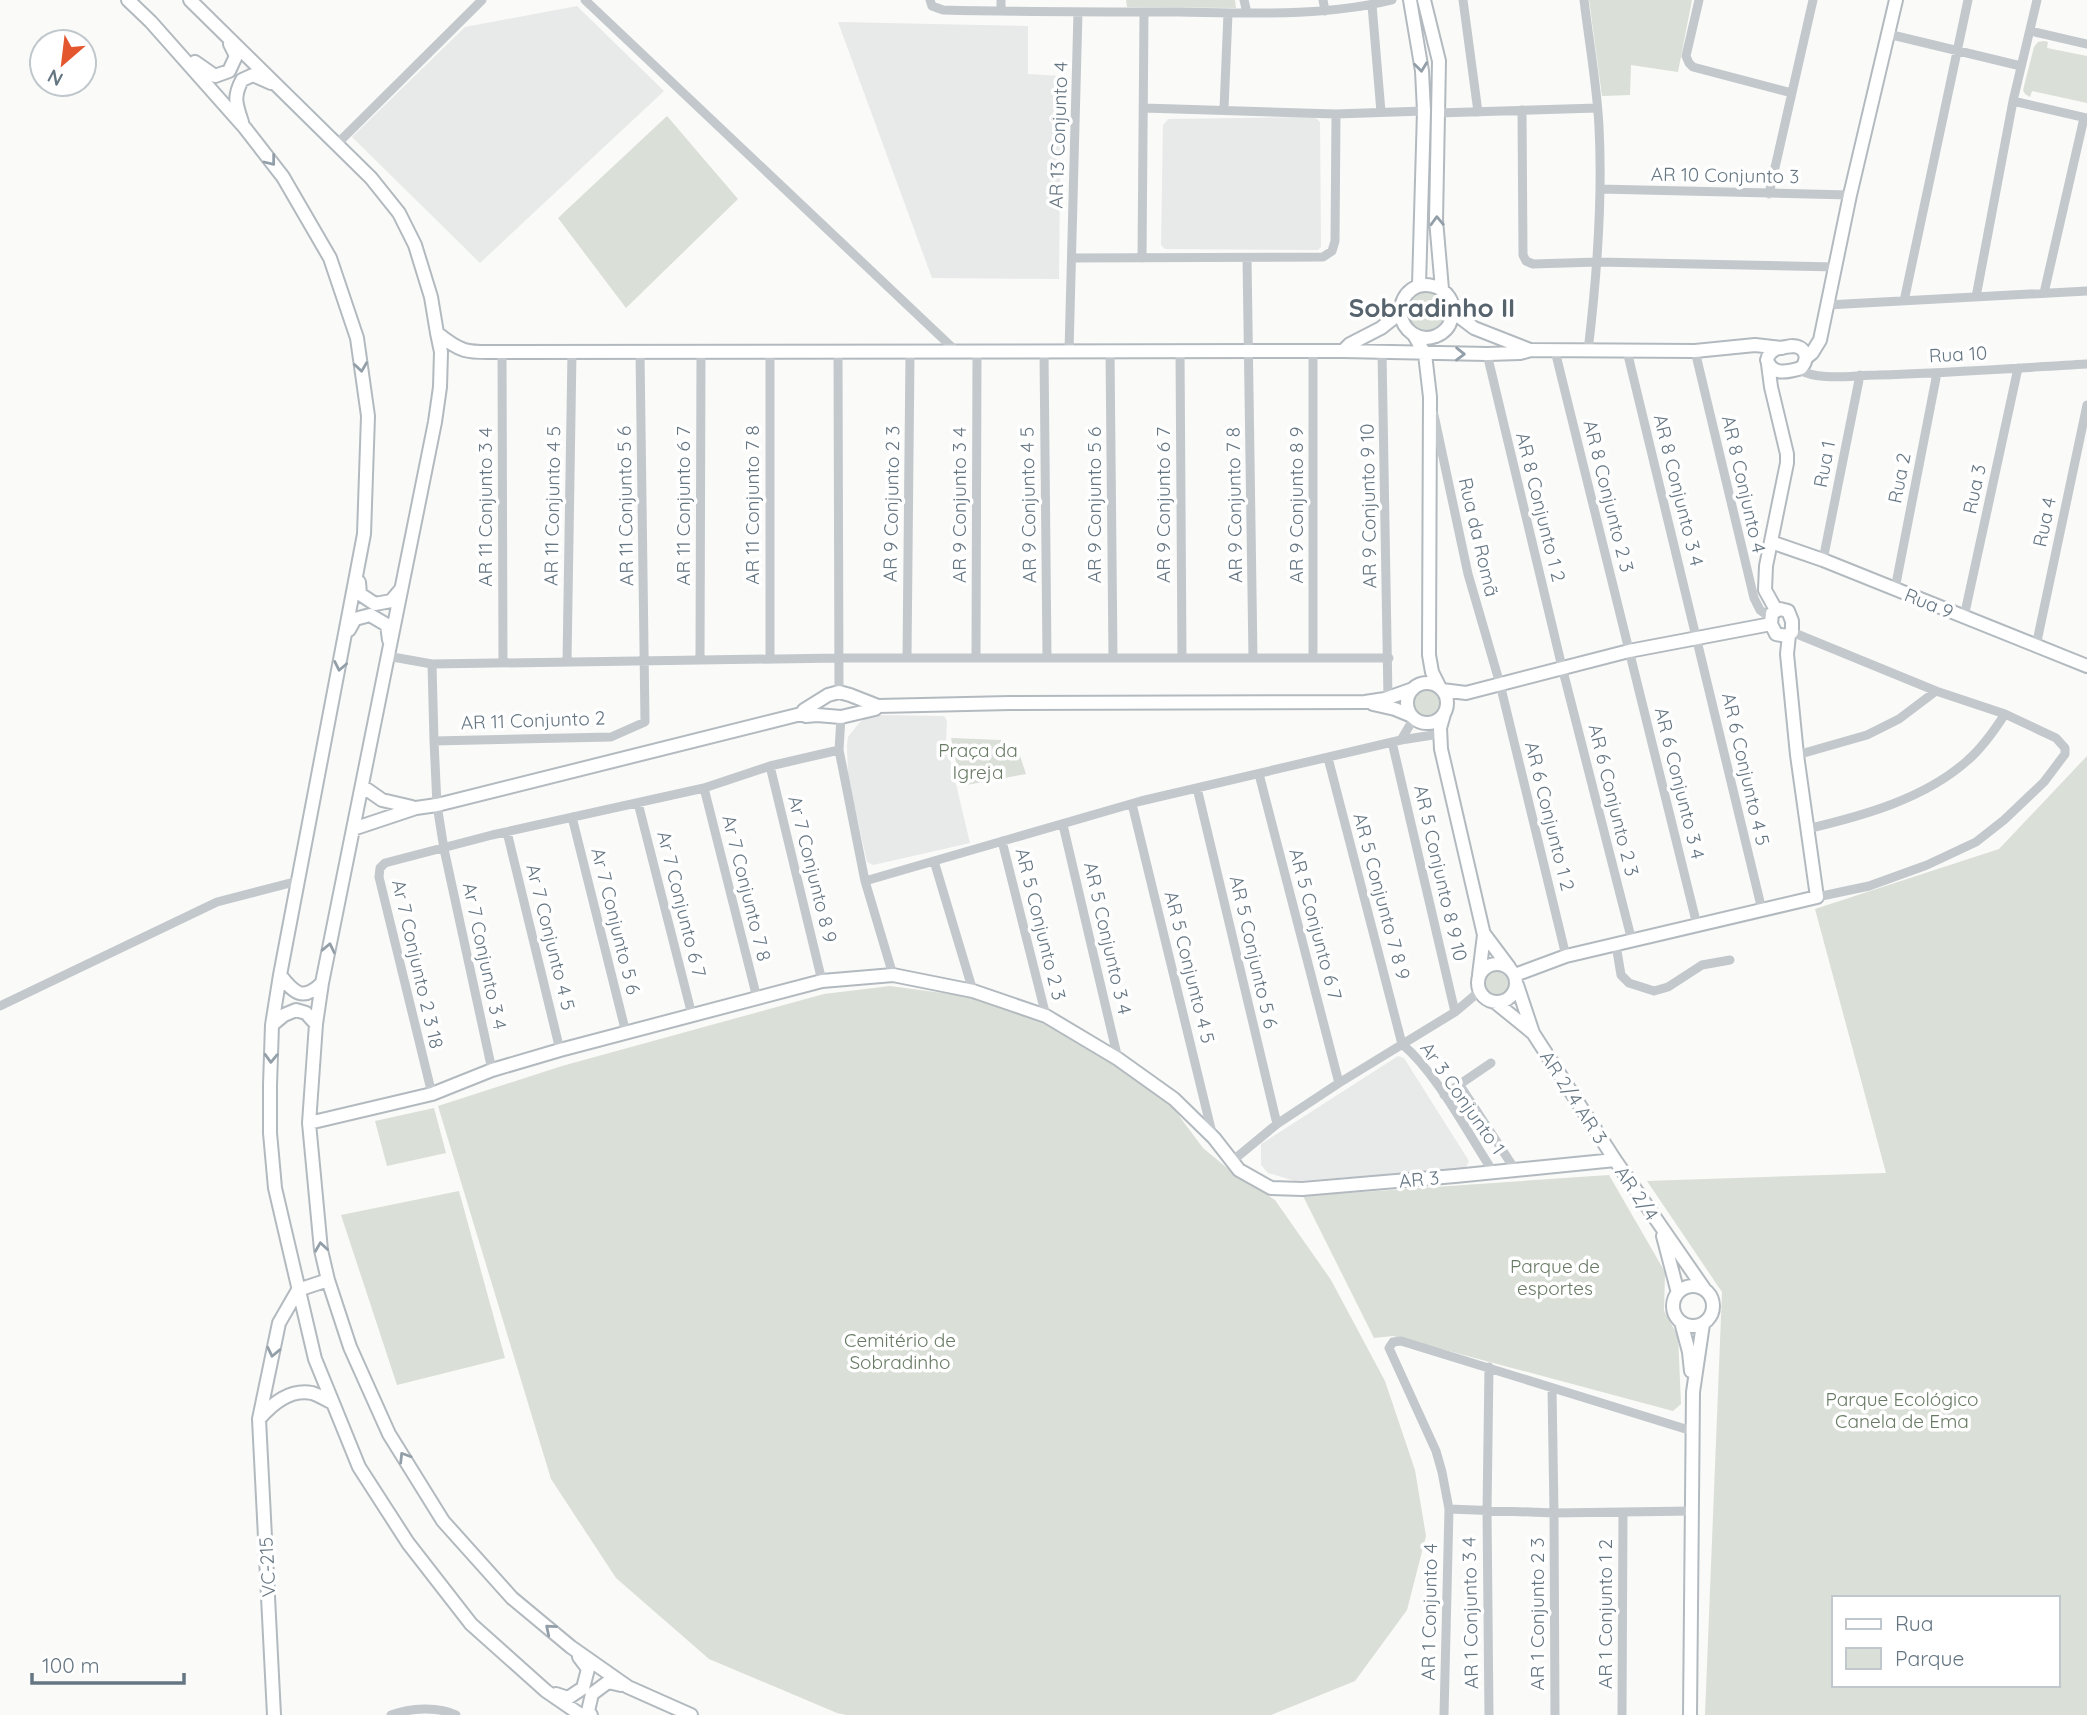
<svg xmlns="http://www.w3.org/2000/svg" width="2087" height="1715" viewBox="0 0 2087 1715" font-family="Quicksand,sans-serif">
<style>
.built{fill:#e8e9e9}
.green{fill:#dadfd7;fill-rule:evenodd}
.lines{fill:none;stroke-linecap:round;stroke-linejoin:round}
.secondary-casing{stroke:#b3babf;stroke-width:16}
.street{stroke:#c3c8cc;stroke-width:9}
.secondary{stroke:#fff;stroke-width:12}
.oneway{stroke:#939fa8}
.labels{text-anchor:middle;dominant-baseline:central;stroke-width:7;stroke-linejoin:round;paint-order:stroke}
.street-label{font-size:19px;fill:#657683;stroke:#fff}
.park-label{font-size:19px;fill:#687a64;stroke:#fff}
.district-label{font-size:26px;font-weight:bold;fill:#57646e;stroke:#fff}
</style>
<rect width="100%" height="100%" fill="#fafaf8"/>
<path class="built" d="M577 6 664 91 480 263 352 137 465 27Z
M838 22 1028 26V74L1061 76 1059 279 932 278Z
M1315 117 1320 122 1321 247 1318 250 1165 249 1161 245 1163 125 1168 119Z
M877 715 944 716 947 721 946 742 970 843 873 865 867 862 848 776 847 745 848 737 859 723 867 717Z
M1398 1056 1404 1058 1469 1161 1465 1169 1295 1181 1268 1173 1261 1165V1144Z"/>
<path class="green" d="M1126 0H1235L1236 8 1127 7Z
M1589 0H1692L1678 72 1631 65 1630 95 1602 96Z
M2044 41 2048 42 2047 48 2087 56V103L2032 91 2030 97 2025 94 2023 90 2034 47 2038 42Z
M667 116 738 199 626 308 558 218Z
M1428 287 1449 303 1447 322 1432 334 1412 330 1403 306 1405 300Z
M1412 703a15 15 0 1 1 30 0a15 15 0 1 1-30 0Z
M951 738 1001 740 1018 750 1026 774 961 786Z
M2087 756V1715H1705L1722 1292 1647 1181 1886 1173 1815 909 1999 849ZM1833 1598H2057V1685H1833Z
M1482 984a15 15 0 1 1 30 0a15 15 0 1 1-30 0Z
M890 986 965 996 1043 1022 1108 1058 1171 1105 1203 1148 1232 1172 1275 1200 1331 1280 1385 1381 1415 1470 1426 1536 1407 1610 1355 1681 1271 1715H846L837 1713 709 1659 616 1578 551 1479 438 1106 562 1066 824 994Z
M434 1108 446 1153 387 1166 375 1121Z
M1609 1175 1665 1272 1664 1311 1678 1336 1681 1404 1673 1411 1393 1336 1374 1338 1303 1196Z
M459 1191 505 1358 397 1385 341 1215Z"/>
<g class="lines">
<defs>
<path id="secondary" d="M128 0 151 22 245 128 283 177 330 258 357 338 368 416 364 534 280 975 272 1025 270 1085V1133L275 1188 315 1359 333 1403 359 1467 408 1543 471 1624 546 1691 581 1715
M190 0 371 178 399 213 415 245 431 297 437 333 441 352 440 387 435 422 322 983 316 1024 309 1123 321 1250 328 1280 350 1347 389 1434 443 1521 512 1598 571 1647 628 1687 691 1715
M1410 0 1422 71 1424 111 1419 285
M1424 0 1439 61 1436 220 1442 289
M195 62 215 76 229 71 236 56 230 44
M242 122C236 104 233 97 242 80L253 75 271 83
M1453 312 1474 328 1530 350
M437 333C464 355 469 352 502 352L1343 351 1487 354 1520 353 1531 350 1695 351 1755 345 1782 348
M1414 335 1425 354 1430 397 1429 655 1432 672 1440 688
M1792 346C1805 346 1810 358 1801 368 1788 372 1772 376 1767 360 1770 347 1781 348 1792 346Z
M1343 351 1350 344 1381 328 1400 313C1404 267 1464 284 1451 320 1449 328 1443 333 1436 336 1418 343 1403 330 1400 313
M1806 358 1812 353 1820 340 1850 195 1896 0
M1768 364 1771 387 1787 454V463L1766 566 1765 590 1776 610
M1771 542 1823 560 2087 666
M359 582 360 594 375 604 391 601 401 589
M1780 609 1788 611 1792 621V632L1786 636 1776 634 1771 624 1772 613Z
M349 630 355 619 370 615 387 625 389 640
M1407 703a20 20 0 1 1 40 0a20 20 0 1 1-40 0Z
M1442 690 1466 693 1629 651 1771 624
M1373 704 1395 709 1412 716
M801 714 804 710 828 695 839 692 850 695 878 706
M1444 714 1440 728 1441 749 1484 935 1479 975
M362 786 382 800 412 807
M353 829 416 808 437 805 801 714 806 716 817 715 841 717 875 709 878 706 1010 703 1365 702 1385 699 1413 689
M1485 935 1509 967
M1478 983a19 19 0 1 1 38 0a19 19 0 1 1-38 0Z
M280 975C294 993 303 1002 322 983
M1515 975 1566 956 1817 897 1797 755 1787 654 1789 635
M1517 985 1533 1033 1615 1160 1705 1290
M1495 1002 1533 1033
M272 1025 284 1015 296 1010 306 1013 316 1024
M309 1123 432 1094 492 1070 560 1050 822 981 893 975 973 991 1046 1016 1118 1059 1174 1099 1214 1138 1239 1170 1271 1188 1302 1189 1455 1176 1615 1160
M1663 1236 1678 1293
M1673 1306a20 20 0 1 1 40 0a20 20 0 1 1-40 0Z
M1681 1322 1689 1352 1691 1371
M259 1419C273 1403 290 1389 312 1393 319 1395 326 1400 333 1403
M556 1694 568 1698 583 1688 588 1669 579 1657
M274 1715 259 1419 279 1323 298 1290 328 1280
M591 1715 588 1711 592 1694 608 1682 621 1685
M1690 1715 1693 1392 1703 1324"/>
</defs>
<use href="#secondary" class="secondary-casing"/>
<path class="street" d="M585 0 957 352
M930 0 932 6 943 10C1021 12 1100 12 1179 12 1249 13 1323 17 1392 0
M1244 0 1247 13
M1323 0 1325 11
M1463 0 1478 112
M1584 0C1589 42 1597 85 1599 127 1603 202 1597 276 1588 351
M1699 0 1686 56 1689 63 1693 67 1792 93
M1372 5 1381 112
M1001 11V0
M2030 31 2087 44
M1888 34 2021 66
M2013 101 2087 118
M1144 108 1336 114 1424 111
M1224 109 1228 13
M1522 110 1523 255 1526 261 1533 264 1598 262 1836 267
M1438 113 1597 108
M337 144 482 0
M1600 189 1850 195
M1769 194 1813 0
M1072 258 1323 257 1332 251 1335 241 1336 114
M1142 258 1144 12
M1247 258 1253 658
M2044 293 2084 118
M1976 297 2013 101 2037 0
M1904 301 1968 0
M1827 305 2087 291
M1044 351 1047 658
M1069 351 1078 12
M1110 351 1113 658
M1180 351 1182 658
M1313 351V658
M1555 351 1697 925
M1627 351 1762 910
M1695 351 1754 598 1760 610 1771 618
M502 352 503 663
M770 352V659
M838 352 839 692
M1382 353 1388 698
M1487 354 1562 667 1632 941
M1797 369C1821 382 1852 375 1877 375 1947 373 2017 368 2087 364
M1434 415 1468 574 1500 684 1566 956
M1823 560 1860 375
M1895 589 1937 373
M1964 617 2018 368
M1792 632 1936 691 2005 714 2056 738 2065 748V754L2044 782 2004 820 1976 842 1927 865 1869 886 1817 897
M2036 646 2087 405
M387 656 432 664 839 658H1389
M907 658 910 352
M976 658 977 352
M700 660 701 352
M567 662 572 352
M432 664 434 741 611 737 645 722 640 352
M841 717 839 750 865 881 893 975
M1401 740 1414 718
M434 741 437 805 444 849 492 1070
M1392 742 1455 1012
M1797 755 1867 735 1899 719 1936 691
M1328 758 1402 1044
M770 766 822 981
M1259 774 1339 1083
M704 788 757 998
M1197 788 1277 1124
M638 803 692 1015
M1132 804 1213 1137
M572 817 626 1033
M1063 825 1118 1059
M1807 829C1862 816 1925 799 1968 760 1983 747 1994 731 2005 714
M507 832 560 1050
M1002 841 1046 1016
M934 861 973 991
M865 881 1141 801 1401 740 1433 735
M1616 945 1621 975 1629 983 1654 991 1668 987 1702 965 1730 960
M0 1006 217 902 298 881
M1402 1044C1437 1073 1468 1134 1494 1173
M1459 1084 1516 1171
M432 1094 379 877 380 868 385 863 492 835 704 788 770 766 839 750
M1444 1095 1491 1063
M1231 1162 1277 1124 1339 1083 1455 1012 1480 991
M1489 1367 1487 1511 1489 1715
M1552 1388 1554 1513 1555 1715
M1449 1509 1554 1513 1692 1511
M391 1715C410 1708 438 1706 456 1715
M1444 1715 1449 1509 1442 1472 1436 1451 1389 1348 1393 1342 1401 1341 1692 1431
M1622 1715 1623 1513"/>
<use href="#secondary" class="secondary"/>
</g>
<defs><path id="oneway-chevron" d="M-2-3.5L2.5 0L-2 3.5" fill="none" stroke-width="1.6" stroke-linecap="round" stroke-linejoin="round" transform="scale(1.75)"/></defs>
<g class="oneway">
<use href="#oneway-chevron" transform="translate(1421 67) rotate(83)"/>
<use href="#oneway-chevron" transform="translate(271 161) rotate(52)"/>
<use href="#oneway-chevron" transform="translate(1437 221) rotate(-92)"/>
<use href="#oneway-chevron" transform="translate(1460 354) rotate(1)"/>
<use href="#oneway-chevron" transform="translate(361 367) rotate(82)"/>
<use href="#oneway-chevron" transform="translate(340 666) rotate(101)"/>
<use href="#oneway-chevron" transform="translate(329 948) rotate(-78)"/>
<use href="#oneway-chevron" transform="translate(271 1058) rotate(92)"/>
<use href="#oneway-chevron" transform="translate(321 1247) rotate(-98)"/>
<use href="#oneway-chevron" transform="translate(273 1352) rotate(102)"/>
<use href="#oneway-chevron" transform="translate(404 1457) rotate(-122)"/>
<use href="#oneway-chevron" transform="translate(550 1629) rotate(-140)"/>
</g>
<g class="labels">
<g class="street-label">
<text transform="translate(1058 135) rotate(-88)">AR 13 Conjunto 4</text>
<text transform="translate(1725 175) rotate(1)">AR 10 Conjunto 3</text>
<text transform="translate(1958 354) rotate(-3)">Rua 10</text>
<text transform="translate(1824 464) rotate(-79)">Rua 1</text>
<text transform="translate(1899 478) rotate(-79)">Rua 2</text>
<text transform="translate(1744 484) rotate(77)">AR 8 Conjunto 4</text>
<text transform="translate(1974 489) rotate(-78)">Rua 3</text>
<text transform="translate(1679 490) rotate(76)">AR 8 Conjunto 3 4</text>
<text transform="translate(1609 496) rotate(76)">AR 8 Conjunto 2 3</text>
<text transform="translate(891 504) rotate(-89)">AR 9 Conjunto 2 3</text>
<text transform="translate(752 505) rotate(-90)">AR 11 Conjunto 7 8</text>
<text transform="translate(959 505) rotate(-90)">AR 9 Conjunto 3 4</text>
<text transform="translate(1028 505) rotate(-91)">AR 9 Conjunto 4 5</text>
<text transform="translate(1094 505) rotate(-90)">AR 9 Conjunto 5 6</text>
<text transform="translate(1163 505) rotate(-90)">AR 9 Conjunto 6 7</text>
<text transform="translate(1234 505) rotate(-91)">AR 9 Conjunto 7 8</text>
<text transform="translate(1296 505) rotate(-90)">AR 9 Conjunto 8 9</text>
<text transform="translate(552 506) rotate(-89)">AR 11 Conjunto 4 5</text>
<text transform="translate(625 506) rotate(-91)">AR 11 Conjunto 5 6</text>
<text transform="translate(683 506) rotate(-90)">AR 11 Conjunto 6 7</text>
<text transform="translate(1368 506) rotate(-91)">AR 9 Conjunto 9 10</text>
<text transform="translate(485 507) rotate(-90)">AR 11 Conjunto 3 4</text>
<text transform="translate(1541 507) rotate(76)">AR 8 Conjunto 1 2</text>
<text transform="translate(2044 522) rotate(-78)">Rua 4</text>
<text transform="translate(1479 537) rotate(77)">Rua da Romã</text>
<text transform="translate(1929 603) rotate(22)">Rua 9</text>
<text transform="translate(533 720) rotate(-2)">AR 11 Conjunto 2</text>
<text transform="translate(1746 769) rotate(77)">AR 6 Conjunto 4 5</text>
<text transform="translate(1680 783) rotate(76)">AR 6 Conjunto 3 4</text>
<text transform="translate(1614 800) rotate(76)">AR 6 Conjunto 2 3</text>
<text transform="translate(1550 816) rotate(76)">AR 6 Conjunto 1 2</text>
<text transform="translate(813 869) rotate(76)">Ar 7 Conjunto 8 9</text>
<text transform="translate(1441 873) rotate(77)">AR 5 Conjunto 8 9 10</text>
<text transform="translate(747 888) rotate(76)">Ar 7 Conjunto 7 8</text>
<text transform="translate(1382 896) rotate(75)">AR 5 Conjunto 7 8 9</text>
<text transform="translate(682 904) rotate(76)">Ar 7 Conjunto 6 7</text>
<text transform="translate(616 921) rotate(76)">Ar 7 Conjunto 5 6</text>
<text transform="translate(1041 924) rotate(76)">AR 5 Conjunto 2 3</text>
<text transform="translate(1316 924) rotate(75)">AR 5 Conjunto 6 7</text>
<text transform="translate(551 937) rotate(76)">Ar 7 Conjunto 4 5</text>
<text transform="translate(1108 938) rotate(77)">AR 5 Conjunto 3 4</text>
<text transform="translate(1254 952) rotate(77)">AR 5 Conjunto 5 6</text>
<text transform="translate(485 956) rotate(78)">Ar 7 Conjunto 3 4</text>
<text transform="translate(418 964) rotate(77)">Ar 7 Conjunto 2 3 18</text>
<text transform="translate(1190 967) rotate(76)">AR 5 Conjunto 4 5</text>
<text transform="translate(1574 1097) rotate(57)">AR 2/4 AR 3</text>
<text transform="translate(1463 1098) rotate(55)">Ar 3 Conjunto 1</text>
<text transform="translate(1419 1179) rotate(-5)">AR 3</text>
<text transform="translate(1637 1193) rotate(56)">AR 2/4</text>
<text transform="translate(267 1567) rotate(-93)">VC-215</text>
<text transform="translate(1429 1612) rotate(-89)">AR 1 Conjunto 4</text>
<text transform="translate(1470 1613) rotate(-91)">AR 1 Conjunto 3 4</text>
<text transform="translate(1537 1614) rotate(-90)">AR 1 Conjunto 2 3</text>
<text transform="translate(1605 1614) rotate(-90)">AR 1 Conjunto 1 2</text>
</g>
<g class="park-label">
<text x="978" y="750">Praça da<tspan x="978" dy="22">Igreja</tspan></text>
<text x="1555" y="1266">Parque de<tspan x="1555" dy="22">esportes</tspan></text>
<text x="900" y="1340">Cemitério de<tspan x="900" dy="22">Sobradinho</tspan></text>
<text x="1902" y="1399">Parque Ecológico<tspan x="1902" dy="22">Canela de Ema</tspan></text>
</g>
<g class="district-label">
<text x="1432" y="307">Sobradinho II</text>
</g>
</g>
<rect x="1832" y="1596" width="228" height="91" fill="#ffffff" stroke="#c1c8cd" stroke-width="2"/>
<rect x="1846" y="1619" width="35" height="10" fill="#ffffff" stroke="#c1c8cd" stroke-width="2"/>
<text x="1895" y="1631" font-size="21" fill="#657683">Rua</text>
<rect x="1846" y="1648" width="35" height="21" fill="#dadfd7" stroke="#c1c8cd" stroke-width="2"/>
<text x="1895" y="1666" font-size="21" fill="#657683">Parque</text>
<g transform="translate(63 63) rotate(208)"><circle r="33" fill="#ffffff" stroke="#c1c8cd" stroke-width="2"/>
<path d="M0-5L12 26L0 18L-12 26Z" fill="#e4572e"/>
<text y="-10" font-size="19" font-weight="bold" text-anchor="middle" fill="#657683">N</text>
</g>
<path d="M32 1673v10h152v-10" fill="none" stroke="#657683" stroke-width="3.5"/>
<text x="42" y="1673" font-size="21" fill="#657683" stroke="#ffffff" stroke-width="5" paint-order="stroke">100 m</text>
</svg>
